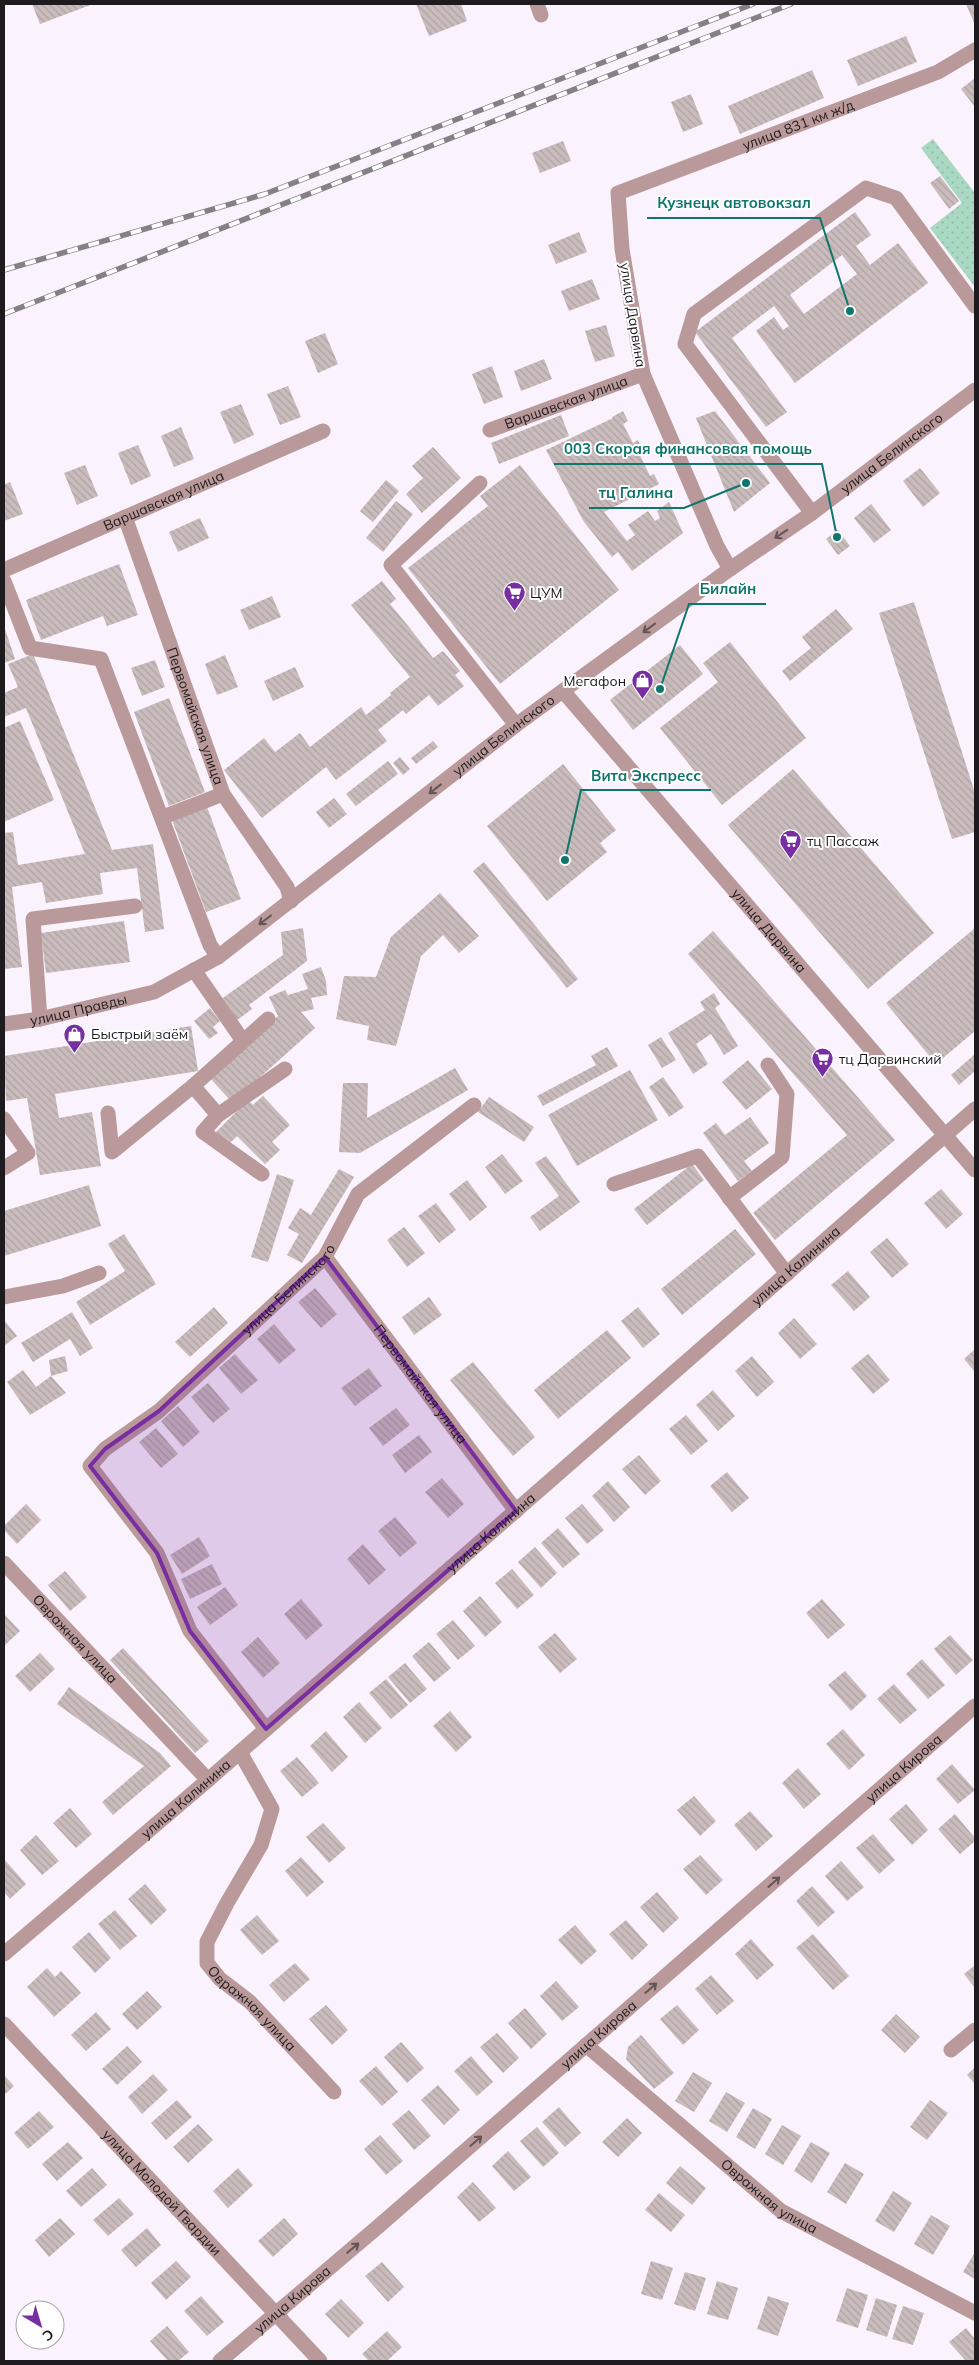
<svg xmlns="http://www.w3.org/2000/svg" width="979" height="2365" viewBox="0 0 979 2365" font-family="Mulish,sans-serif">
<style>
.grass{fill:url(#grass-dots)}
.building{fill:url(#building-back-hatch);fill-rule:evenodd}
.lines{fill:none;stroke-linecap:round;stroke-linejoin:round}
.minor{stroke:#b99999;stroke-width:15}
.rail-casing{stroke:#858086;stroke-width:5.5}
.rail{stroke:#fff;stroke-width:4;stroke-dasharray:11;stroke-linecap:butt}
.oneway{stroke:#635455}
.marked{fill:#782ea1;fill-opacity:0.2;stroke:#782ea1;stroke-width:4;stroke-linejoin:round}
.labels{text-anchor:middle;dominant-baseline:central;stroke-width:4;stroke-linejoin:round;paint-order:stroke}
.street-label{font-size:14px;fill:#1d1b1e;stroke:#fff}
.poi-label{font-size:14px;fill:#1d1b1e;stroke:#fff;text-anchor:start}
.leader{fill:none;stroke:#0f766e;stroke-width:2}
.callout-dot{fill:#0f766e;stroke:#fff;stroke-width:2}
.callout-label{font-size:15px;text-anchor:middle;font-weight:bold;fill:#0f766e;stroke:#fff;stroke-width:4;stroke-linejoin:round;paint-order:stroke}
</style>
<defs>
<pattern id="grass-dots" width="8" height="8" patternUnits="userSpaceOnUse" patternTransform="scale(1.25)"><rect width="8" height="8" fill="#aad9c3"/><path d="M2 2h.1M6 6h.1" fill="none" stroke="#92baa7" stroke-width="1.8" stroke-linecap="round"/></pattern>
<pattern id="building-back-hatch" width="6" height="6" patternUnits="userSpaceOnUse" patternTransform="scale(1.25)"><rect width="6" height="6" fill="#cabcbc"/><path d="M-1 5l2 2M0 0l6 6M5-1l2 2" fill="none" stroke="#ada1a1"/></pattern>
</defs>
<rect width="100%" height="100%" fill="#faf2fc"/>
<path class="grass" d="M933 139 975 193V287L930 228 962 203 921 148Z"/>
<path class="building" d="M32 4H93L40 24Z
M416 4H461L467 21 429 36Z
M966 4H975V25Z
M906 36 917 62 858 86 847 60Z
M812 70 824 98 740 134 728 106Z
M975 78V107L961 89Z
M691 94 703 124 683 132 671 102Z
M563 141 571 161 540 173 532 153Z
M940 176 959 201 949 209 930 183Z
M855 212 871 235 856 246 870 265 898 243 928 283 795 383 756 331 774 317 783 330 789 326 774 306 732 338 787 412 766 427 695 332ZM842 255 857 274 804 314 790 295Z
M579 232 587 252 556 264 548 245Z
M592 279 600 299 569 311 561 291Z
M606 325 615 356 595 362 585 331Z
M325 333 338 364 318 373 305 341Z
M544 359 552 379 521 391 514 371Z
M492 366 503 397 484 404 472 374Z
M288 386 301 417 280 425 267 394Z
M241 404 254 435 234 444 220 412Z
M623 411 628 421 623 424 633 443 638 440 643 451 639 453 650 476 654 474 659 484 604 512 627 541 635 535 628 525 648 511 655 521 660 518 657 511 669 502 683 533 632 571 618 552 612 557 584 522 546 450 613 418 612 417Z
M715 411 770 483 734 512 696 418Z
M561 415 569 436 499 464 491 443Z
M181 427 194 459 174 467 161 436Z
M138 445 151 476 131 485 118 453Z
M433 447 461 478 422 513 406 494 423 478 412 466Z
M85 465 98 496 77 505 64 473Z
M520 465 619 590 500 684 408 568 488 506 480 496Z
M920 468 940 493 923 507 903 481Z
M386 480 399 491 373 522 360 511Z
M10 482 23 514 4 521V485Z
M396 501 413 514 383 552 366 538Z
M871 504 891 530 874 543 854 518Z
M200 518 209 538 178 552 169 532Z
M838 530 850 546 838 555 826 539Z
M119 564 138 615 107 626 103 616 41 640 26 600Z
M382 581 396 599 390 604 409 627 433 658 443 651 460 671 455 675 464 686 438 706 429 695 406 714 403 710 378 730 387 741 336 780 326 767 262 818 224 770 264 738 275 752 300 733 310 747 361 707 366 715 391 695 390 693 410 677 351 605Z
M272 596 281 617 249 630 240 610Z
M914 602 975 793V832L952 839 879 613Z
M836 609 853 629 790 681 782 671 811 648 802 637Z
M4 626 15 659 4 663Z
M730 642 806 738 722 805 660 728 718 682 703 663Z
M680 645 703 674 633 730 610 700Z
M33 654 112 850 153 844 164 929 145 932 137 868 100 873 103 894 46 903 42 882 12 887 22 967 4 969V833L13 832 18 865 85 854 26 708 4 717V693L18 687 8 664Z
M225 655 238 687 217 695 205 664Z
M155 660 165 687 142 696 131 668Z
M295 667 304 687 273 701 264 681Z
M169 698 205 792 169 806 134 712Z
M20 721 54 800 4 822V728Z
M433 741 438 747 416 764 411 758Z
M400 757 410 769 403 775 393 763Z
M388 761 398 774 356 806 346 794Z
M563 764 616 830 600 843 607 852 547 901 487 826Z
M793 769 934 933 868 989 728 825Z
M334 798 347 814 329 828 316 812Z
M207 807 241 899 206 912 172 820Z
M484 862 578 979 567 988 473 871Z
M440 893 479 936 459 953 443 935 421 956 396 1046 367 1040 369 1026 336 1019 344 976 376 977 391 937Z
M124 921 130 962 46 973 41 933Z
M303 928 307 961 249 1005 252 1009 236 1021 220 1000 283 955 281 932Z
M975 928V1031L936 1064 886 1003Z
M713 931 895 1140 775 1240 753 1213 847 1135 688 954Z
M321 967 326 981 327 995 311 998 314 1009 301 1012 315 1028 232 1102 209 1077 278 1016 269 997 285 990 288 995 308 989 302 974Z
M714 993 720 1004 715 1008 738 1046 724 1055 711 1034 696 1044 708 1064 693 1074 668 1033 705 1010 700 1002Z
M210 1008 220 1021 213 1027 218 1033 209 1039 194 1021Z
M191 1026 198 1071 55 1094 59 1118 92 1112 101 1166 40 1175 27 1098 6 1101 4 1056Z
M661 1037 676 1060 662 1068 648 1045Z
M607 1047 618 1066 543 1106 537 1096 596 1065 591 1056Z
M975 1054V1071L959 1085 951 1075Z
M748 1060 772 1089 746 1110 722 1082Z
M455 1068 468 1090 360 1153 339 1152 343 1083H368L367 1118Z
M630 1070 658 1120 577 1166 548 1115Z
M663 1077 684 1107 669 1117 649 1087Z
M263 1096 290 1125 272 1142 280 1150 265 1164 237 1136 228 1145 216 1132 248 1100 253 1105Z
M489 1097 534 1127 524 1142 478 1112Z
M750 1117 769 1143 744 1161 752 1171 738 1181 703 1133 716 1123 725 1135Z
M502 1154 523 1181 505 1194 485 1167Z
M546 1156 580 1202 540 1231 530 1217 559 1196 535 1163Z
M692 1164 704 1180 647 1225 634 1209Z
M339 1169 354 1177 302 1263 287 1255 299 1234 288 1228 300 1208 311 1215Z
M277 1174 294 1180 268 1262 251 1257Z
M467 1180 487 1207 470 1221 449 1194Z
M89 1185 101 1226 4 1256V1211Z
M941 1189 963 1214 946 1229 924 1203Z
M436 1203 456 1230 439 1243 418 1216Z
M404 1227 425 1253 407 1267 387 1240Z
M735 1229 756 1254 682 1315 661 1289Z
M124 1234 156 1284 90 1325 76 1302 125 1271 108 1244Z
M887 1238 909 1264 892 1278 870 1252Z
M848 1271 870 1297 854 1311 831 1285Z
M315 1288 337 1314 321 1328 298 1302Z
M429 1297 442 1315 414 1335 402 1317Z
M214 1307 228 1323 190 1357 175 1342Z
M638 1307 660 1334 643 1348 621 1321Z
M72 1312 93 1348 80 1356 70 1339 33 1362 21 1343Z
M794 1318 817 1344 800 1359 778 1333Z
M4 1320 17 1336 4 1346Z
M274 1324 296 1350 279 1364 257 1339Z
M607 1330 631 1358 558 1419 534 1390Z
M975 1349V1372L964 1359Z
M235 1354 258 1380 241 1394 219 1368Z
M868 1354 890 1380 873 1394 851 1368Z
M65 1356 68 1371 51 1376 49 1360Z
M752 1356 774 1382 757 1397 735 1371Z
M473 1362 535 1437 513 1456 450 1380Z
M369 1368 382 1386 355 1406 341 1388Z
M23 1370 36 1387 51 1376 66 1393 30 1415 7 1382Z
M208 1383 230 1409 213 1423 191 1397Z
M713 1390 735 1416 718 1431 696 1405Z
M178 1406 200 1432 183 1447 161 1421Z
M396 1408 410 1425 383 1446 369 1428Z
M686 1415 708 1441 691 1455 669 1429Z
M156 1428 178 1454 161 1468 139 1442Z
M419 1435 432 1452 405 1473 392 1455Z
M639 1455 661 1481 645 1495 622 1469Z
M727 1472 749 1498 732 1512 710 1486Z
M442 1478 464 1504 448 1518 425 1492Z
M608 1481 630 1507 614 1522 592 1496Z
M26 1504 41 1520 17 1544 4 1530V1526Z
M582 1504 604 1530 587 1544 565 1518Z
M395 1517 417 1543 400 1557 378 1531Z
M558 1528 580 1554 563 1568 541 1543Z
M199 1537 210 1556 182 1574 170 1555Z
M363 1544 386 1570 369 1585 347 1559Z
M535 1547 557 1573 541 1588 518 1562Z
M212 1564 222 1584 190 1599 181 1579Z
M512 1569 534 1595 517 1609 495 1583Z
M65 1571 87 1597 70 1611 48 1585Z
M225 1587 238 1605 210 1625 197 1607Z
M480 1596 502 1622 485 1637 463 1611Z
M301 1599 323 1625 306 1640 284 1614Z
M822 1599 845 1625 828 1639 806 1613Z
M5 1615 20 1631 4 1646V1616Z
M453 1620 475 1646 458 1660 436 1634Z
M555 1633 577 1659 560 1673 538 1647Z
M950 1635 973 1660 956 1675 934 1649Z
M258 1637 280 1663 263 1678 241 1652Z
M429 1642 451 1668 434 1682 412 1656Z
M123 1648 209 1741 195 1753 110 1660Z
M40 1653 55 1669 30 1692 15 1676Z
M922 1659 945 1685 928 1699 906 1674Z
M405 1663 427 1689 410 1703 388 1677Z
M845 1671 867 1696 851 1711 828 1685Z
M386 1679 408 1705 391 1719 369 1693Z
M894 1684 917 1710 900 1724 877 1699Z
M69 1687 160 1753 171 1766 113 1815 102 1802 144 1766 57 1704Z
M359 1702 382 1728 365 1743 343 1717Z
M450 1711 472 1737 456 1752 433 1726Z
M843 1729 865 1755 849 1770 826 1744Z
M326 1731 348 1757 332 1772 310 1746Z
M297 1757 319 1783 302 1797 280 1771Z
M952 1764 975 1790 958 1804 936 1779Z
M798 1768 821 1794 804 1809 782 1783Z
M694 1796 716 1821 700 1836 677 1810Z
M906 1804 928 1830 912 1845 889 1819Z
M70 1808 92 1834 76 1848 53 1823Z
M750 1811 773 1836 756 1851 734 1825Z
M955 1814 975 1838V1841L960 1854 938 1829Z
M323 1823 346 1848 329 1863 306 1837Z
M873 1834 895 1860 879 1874 856 1848Z
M36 1835 59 1861 42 1875 20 1850Z
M700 1855 723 1880 706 1895 683 1869Z
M301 1857 324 1882 307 1897 285 1871Z
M4 1859 26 1884 10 1899 4 1892Z
M841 1861 864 1887 847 1901 825 1876Z
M145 1884 167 1910 151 1925 128 1899Z
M812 1886 835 1912 818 1927 796 1901Z
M657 1892 679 1918 663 1933 640 1907Z
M115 1910 137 1936 120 1950 98 1924Z
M257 1915 279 1941 262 1955 240 1930Z
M626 1920 648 1945 632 1960 609 1934Z
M575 1925 597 1951 581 1965 558 1940Z
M89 1932 111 1958 95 1973 72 1947Z
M813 1934 849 1976 833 1990 796 1948Z
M751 1939 774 1965 757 1980 735 1954Z
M295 1963 310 1979 284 2002 269 1985Z
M975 1965V1988L964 1974Z
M47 1968 55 1977 61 1971 81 1993 54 2017 27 1987Z
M711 1975 734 2001 717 2015 695 1989Z
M556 1981 579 2007 562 2021 540 1996Z
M147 1991 162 2007 137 2030 122 2014Z
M326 2005 348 2030 332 2045 309 2019Z
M677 2005 699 2030 683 2045 660 2019Z
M525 2008 547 2034 531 2049 508 2023Z
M96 2012 111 2029 86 2051 71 2035Z
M896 2014 920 2037 905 2053 881 2030Z
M497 2033 519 2058 503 2073 480 2047Z
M641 2035 674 2073 654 2089 626 2059 628 2047Z
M401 2042 424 2068 407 2083 384 2057Z
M127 2046 142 2062 117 2085 102 2069Z
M471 2056 493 2082 477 2096 454 2071Z
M376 2066 398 2092 382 2106 359 2081Z
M975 2067V2084L967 2075Z
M693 2072 712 2083 694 2112 675 2101Z
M153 2074 168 2090 142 2114 128 2097Z
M4 2075 14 2086 4 2095Z
M438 2085 460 2110 444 2125 421 2100Z
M726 2092 745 2103 727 2132 709 2121Z
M177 2100 192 2117 166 2140 151 2123Z
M930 2100 948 2113 927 2140 910 2127Z
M559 2107 581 2133 565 2147 542 2122Z
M753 2108 772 2119 755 2149 736 2137Z
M409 2110 431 2136 414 2150 392 2124Z
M39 2111 54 2127 28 2149 14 2133Z
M627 2118 642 2133 618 2157 602 2142Z
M198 2124 213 2140 188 2163 173 2147Z
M782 2125 801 2136 783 2165 765 2154Z
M537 2127 559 2153 543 2167 520 2141Z
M380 2135 403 2161 386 2175 364 2149Z
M68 2142 83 2158 57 2181 42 2164Z
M811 2142 830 2153 812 2183 794 2171Z
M508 2151 531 2177 514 2191 492 2166Z
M845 2163 864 2174 846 2204 827 2192Z
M680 2166 706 2188 692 2205 666 2183Z
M92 2168 107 2185 81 2207 66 2191Z
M238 2168 253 2185 228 2208 213 2191Z
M473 2182 496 2208 479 2222 457 2197Z
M893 2191 912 2203 894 2232 875 2221Z
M659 2193 685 2215 671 2232 645 2210Z
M119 2198 134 2214 108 2236 93 2220Z
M931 2215 950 2226 933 2255 914 2244Z
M60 2218 75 2234 49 2257 35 2240Z
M284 2218 298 2234 273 2257 258 2241Z
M147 2228 161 2245 136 2267 121 2250Z
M975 2252V2279L963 2272Z
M176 2261 191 2277 166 2300 151 2283Z
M651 2261 673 2268 662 2300 641 2294Z
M382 2262 404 2287 388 2302 365 2276Z
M685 2272 706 2278 695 2311 674 2304Z
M717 2281 738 2288 728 2320 707 2314Z
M847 2288 868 2295 858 2328 836 2321Z
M201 2296 224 2322 207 2336 184 2311Z
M768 2296 789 2303 778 2336 757 2329Z
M876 2298 897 2305 887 2337 866 2330Z
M341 2299 364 2323 348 2338 325 2314Z
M903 2306 924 2313 913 2345 892 2339Z
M167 2326 189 2352 178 2361H168L150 2341Z
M966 2328 975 2339V2361H966L949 2342Z
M387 2331 402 2347 387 2361H369L362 2354Z"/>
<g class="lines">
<g class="minor">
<path d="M537 4 541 15"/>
<path id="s1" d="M490 430 643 374"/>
<path d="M480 483 391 565 516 725"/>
<path d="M812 513 685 344 694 314 866 188 896 198 975 306"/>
<path id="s2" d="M125 517 223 794 287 887 291 901"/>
<path id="s3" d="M730 569 717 546 643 374 622 249 618 193 938 72 975 50"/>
<path id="s4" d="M4 570 323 431"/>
<path d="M4 581 30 648 101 659 210 945 218 957"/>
<path id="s5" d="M563 691 975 1170"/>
<path d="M163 817 223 794"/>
<path d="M194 970 243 1041"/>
<path d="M40 1019 33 919 135 906"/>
<path id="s6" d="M4 1024 40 1019 154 992 218 957 516 725 730 569 812 513 975 390"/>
<path d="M193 1086 218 1115"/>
<path d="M108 1113 112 1152 193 1086 268 1019"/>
<path d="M4 1119 28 1153 4 1168"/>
<path d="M262 1174 203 1132 218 1115 285 1069"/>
<path d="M614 1184 698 1156 787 1274"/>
<path d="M729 1198 782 1157 787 1094 768 1065"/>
<path id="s7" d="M325 1257 516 1511"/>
<path d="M4 1297 63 1286 99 1273"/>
<path id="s8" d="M4 1563 208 1780"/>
<path id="s9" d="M266 1729 190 1631 157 1553 90 1466 105 1449 159 1411 325 1257 358 1194 474 1105"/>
<path id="s10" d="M240 1752 272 1809 261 1845 227 1903 207 1942V1963L220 1979 250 2002 334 2092"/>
<path id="s11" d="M4 1954 208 1780 975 1109"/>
<path id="s12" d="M4 2024 320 2361"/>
<path id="s13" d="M586 2045 781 2211 975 2313"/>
<path d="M951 2050 975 2030"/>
<path id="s14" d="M220 2361 380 2225 975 1706"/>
</g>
<defs>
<path id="rail" d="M4 270 265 194 753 4
M4 314 791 4"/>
</defs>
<use href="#rail" class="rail-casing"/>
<use href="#rail" class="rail"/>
</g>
<defs><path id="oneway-shaft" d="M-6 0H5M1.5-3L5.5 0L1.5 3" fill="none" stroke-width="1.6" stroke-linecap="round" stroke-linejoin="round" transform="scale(1.25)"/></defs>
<g class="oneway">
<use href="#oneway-shaft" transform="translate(781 534) rotate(146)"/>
<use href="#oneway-shaft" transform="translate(649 628) rotate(144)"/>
<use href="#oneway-shaft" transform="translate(435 789) rotate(142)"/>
<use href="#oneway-shaft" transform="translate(265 920) rotate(143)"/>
<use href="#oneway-shaft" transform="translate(774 1882) rotate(-41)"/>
<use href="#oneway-shaft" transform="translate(651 1988) rotate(-41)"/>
<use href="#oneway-shaft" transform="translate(476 2141) rotate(-41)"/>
<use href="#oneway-shaft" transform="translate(353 2248) rotate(-40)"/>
</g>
<path class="marked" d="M325 1257 516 1511 266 1729 190 1631 157 1553 90 1466 105 1449 159 1411Z"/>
<defs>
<symbol id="supermarket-pin" viewBox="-11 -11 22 30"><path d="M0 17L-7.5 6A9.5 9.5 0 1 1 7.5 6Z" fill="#782ea1" stroke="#fff"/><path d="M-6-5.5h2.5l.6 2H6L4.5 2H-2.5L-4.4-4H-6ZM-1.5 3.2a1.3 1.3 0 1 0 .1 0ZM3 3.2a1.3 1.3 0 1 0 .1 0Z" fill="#fff"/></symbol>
<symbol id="shop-pin" viewBox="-11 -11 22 30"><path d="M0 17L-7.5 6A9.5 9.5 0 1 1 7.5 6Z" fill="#782ea1" stroke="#fff"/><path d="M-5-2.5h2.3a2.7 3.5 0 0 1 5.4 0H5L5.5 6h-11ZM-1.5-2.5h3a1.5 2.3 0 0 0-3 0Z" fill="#fff"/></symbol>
</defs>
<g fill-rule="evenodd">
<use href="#supermarket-pin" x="502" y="580" width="25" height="34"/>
<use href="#shop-pin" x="630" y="668" width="25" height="34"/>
<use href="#supermarket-pin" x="778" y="828" width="25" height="34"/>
<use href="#shop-pin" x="62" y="1022" width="25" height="34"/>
<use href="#supermarket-pin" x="810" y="1046" width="25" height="34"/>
</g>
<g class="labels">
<g class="street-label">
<text stroke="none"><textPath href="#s3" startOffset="589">улица 831 км ж/д</textPath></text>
<text transform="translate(633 315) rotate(81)">улица Дарвина</text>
<text stroke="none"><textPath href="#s1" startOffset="81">Варшавская улица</textPath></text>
<text stroke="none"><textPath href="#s6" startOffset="1068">улица Белинского</textPath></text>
<text stroke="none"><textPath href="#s4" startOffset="174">Варшавская улица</textPath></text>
<text stroke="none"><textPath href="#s2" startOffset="211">Первомайская улица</textPath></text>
<text stroke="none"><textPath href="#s6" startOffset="588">улица Белинского</textPath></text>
<text stroke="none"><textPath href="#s5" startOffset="316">улица Дарвина</textPath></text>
<text stroke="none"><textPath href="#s6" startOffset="76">улица Правды</textPath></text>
<text stroke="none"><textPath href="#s11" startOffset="1049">улица Калинина</textPath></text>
<text stroke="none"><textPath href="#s9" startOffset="585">улица Белинского</textPath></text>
<text stroke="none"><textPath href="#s7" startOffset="159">Первомайская улица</textPath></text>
<text stroke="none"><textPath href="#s11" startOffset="644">улица Калинина</textPath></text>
<text stroke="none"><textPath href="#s8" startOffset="104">Овражная улица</textPath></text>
<text stroke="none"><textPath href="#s14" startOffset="905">улица Кирова</textPath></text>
<text stroke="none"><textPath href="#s11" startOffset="239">улица Калинина</textPath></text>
<text stroke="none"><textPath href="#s10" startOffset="299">Овражная улица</textPath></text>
<text stroke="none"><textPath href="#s14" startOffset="500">улица Кирова</textPath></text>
<text stroke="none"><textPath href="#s12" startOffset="231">улица Молодой Гвардии</textPath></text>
<text stroke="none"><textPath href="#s13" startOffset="238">Овражная улица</textPath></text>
<text stroke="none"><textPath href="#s14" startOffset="95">улица Кирова</textPath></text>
</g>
<g class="poi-label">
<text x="530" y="593">ЦУМ</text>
<text x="626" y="681" text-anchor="end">Мегафон</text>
<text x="807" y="841">тц Пассаж</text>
<text x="91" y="1034">Быстрый заём</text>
<text x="839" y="1059">тц Дарвинский</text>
</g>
</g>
<path class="leader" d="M850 311L820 218H647M837 537L822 464H554M746 483L684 508H589M660 689L689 604H766M565 860L581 790H711"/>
<g class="callout-dot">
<circle cx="850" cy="311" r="5"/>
<circle cx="837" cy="537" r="5"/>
<circle cx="746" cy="483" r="5"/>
<circle cx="660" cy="689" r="5"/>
<circle cx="565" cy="860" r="5"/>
</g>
<g class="callout-label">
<text x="734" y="208">Кузнецк автовокзал</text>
<text x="688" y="454">003 Скорая финансовая помощь</text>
<text x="636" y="498">тц Галина</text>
<text x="728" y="594">Билайн</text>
<text x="646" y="781">Вита Экспресс</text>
</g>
<rect width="979" height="2365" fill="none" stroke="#1d1b1e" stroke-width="10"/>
<g transform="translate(40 2325) rotate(142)"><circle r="24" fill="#ffffff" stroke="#a5a4a5"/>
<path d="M0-4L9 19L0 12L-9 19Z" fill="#782ea1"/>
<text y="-8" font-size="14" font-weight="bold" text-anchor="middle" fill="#1d1b1e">С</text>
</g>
</svg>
